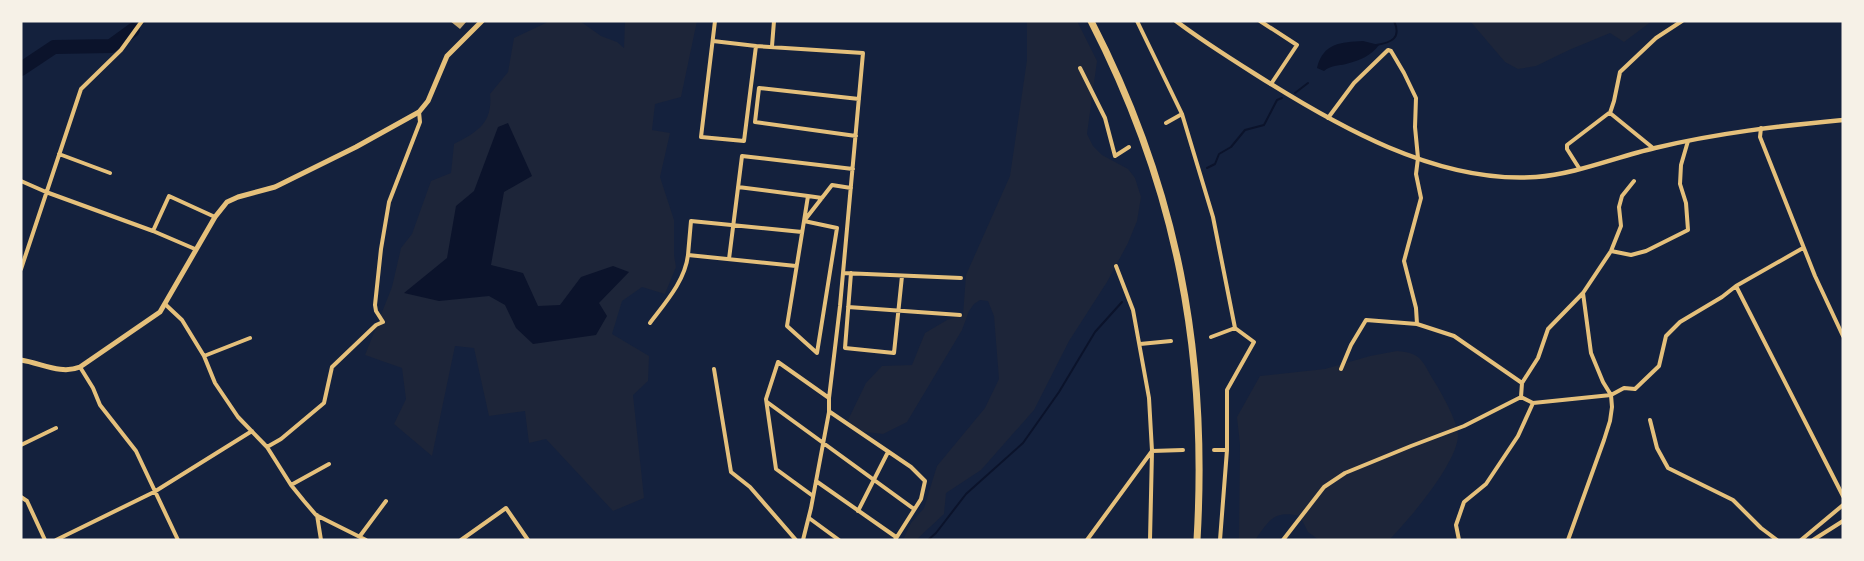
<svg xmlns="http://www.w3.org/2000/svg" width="1864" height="561" viewBox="0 0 1864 561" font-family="'Fira Sans Condensed',sans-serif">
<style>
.green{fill:#1d2539}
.water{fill:#0b132b}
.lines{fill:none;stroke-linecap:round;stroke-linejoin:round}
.stream{stroke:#0b132b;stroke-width:2}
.river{stroke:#0b132b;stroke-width:14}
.building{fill:#c6a872}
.minor{stroke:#e5c07b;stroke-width:4}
.tertiary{stroke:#e5c07b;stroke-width:4.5}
.secondary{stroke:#e5c07b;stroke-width:5}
.motorway{stroke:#e5c07b;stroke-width:7}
</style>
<rect width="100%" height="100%" fill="#14213d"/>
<path class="green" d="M550 21H580L601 36 617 42 624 48 625 21H697L681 97 655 104 652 130 670 133 660 177 674 220V255L676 267 665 294 642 287 622 301 612 334 649 356 648 381 633 395 644 498 613 511 546 439 529 443 525 411 489 416 474 348 455 346 432 456 394 424 406 399 402 368 365 355 392 287 401 248 412 234 431 181 451 173 454 144C477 132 493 123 490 94L508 72 514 38Z
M1027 21H1077L1097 61 1087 134 1093 146 1102 155 1128 169 1135 178 1141 197 1137 221 1128 243 1107 282 1069 341 1034 410 981 470 946 493 944 514 916 540H903L911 523 924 508 937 466 985 408 999 379 994 316 988 301 980 300 974 304 969 311 962 330 907 422 883 434 856 431 848 420 866 383 882 366 912 365 925 333 947 320 963 315 966 275 1010 176 1027 60Z
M1470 21H1652L1624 42 1610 33 1569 50 1536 66 1518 69 1505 62Z
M1397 351C1422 353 1422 361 1434 381 1441 392 1459 424 1458 436 1457 463 1409 520 1389 540H1319L1308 532 1300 516C1273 510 1270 520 1255 540H1239L1240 445 1237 417 1260 376 1325 369 1370 356Z"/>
<path class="water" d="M1363 41 1379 45C1371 56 1360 60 1346 64 1338 66 1331 65 1324 71L1317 68C1323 43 1341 42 1363 41Z
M508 123 532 176 504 192 491 265 523 273 538 306 560 305 581 277 613 266 629 272 599 303 607 316 596 335 533 344 516 328 505 305 489 296 439 301 404 293 447 258 456 206 474 191 498 127Z"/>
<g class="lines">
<path class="stream" d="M1376 45C1391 43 1402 38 1394 21
M1295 93 1308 83
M1207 168 1215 164 1219 154 1231 147 1245 130 1264 125 1277 100 1282 98
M928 540 936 533 966 494 1023 443 1059 392 1095 332 1122 302"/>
<path class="river" d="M21 69 54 47 111 46 133 30"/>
</g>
<path class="building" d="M450 21H467L460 29Z"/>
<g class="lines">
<path class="minor" d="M715 21 701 137 744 141 756 46 863 53 840 306 829 398V412L811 508 803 540
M1137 21 1182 114 1213 217 1235 328 1254 342 1227 390V450L1220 540
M1260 21 1297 45 1271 84
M713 41 756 46
M772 46 774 21
M1080 68 1105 118 1115 156 1129 147
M1328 118 1354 83 1388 50 1391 51 1404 73 1416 98 1415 127 1418 158 1416 174 1421 198 1404 261 1416 308 1417 324
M1166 123 1182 114
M1761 128 1760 137 1815 276 1843 336
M856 136 755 122 759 88 859 99
M1653 148 1610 113 1614 101 1620 72 1656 38 1682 21
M59 154 110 173
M1579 168 1567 149V145L1609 113
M21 181 46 192 153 231 195 249
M738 187 808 196 804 221 837 228 817 353 787 326 804 221 832 185 851 188
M808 196 822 198
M153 231 169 196 215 217
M1611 251 1631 255 1646 251 1688 230 1686 203 1680 184 1681 165 1688 141
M729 259 742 156 853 169
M796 266 688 255 691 221 802 232
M1116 266 1133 310 1149 398 1152 451 1150 540
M21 269 81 89 121 50 142 21
M843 273 961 278
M851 273 845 348 894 353 902 276
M1736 286 1843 496
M166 305 182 320 204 356 215 383 238 417 267 447 291 485 304 501 316 515 366 540
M848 307 960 315
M650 323C665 303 685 281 688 255
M1211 337 1235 328
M1140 344 1171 341
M204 356 250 338
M80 367 93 388 100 405 136 451 178 540
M714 369 731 472 750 487 796 540
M1341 369 1351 345 1366 320 1417 324 1454 336 1522 383
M1521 397 1533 403 1611 395 1624 388 1635 389 1659 366 1666 336 1680 322 1722 297 1736 286 1803 248
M1521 397 1522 383 1538 358 1548 329 1583 293 1611 251 1621 226 1619 207 1622 196 1634 181
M767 402 914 509
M830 412 911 467 925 481 921 499 895 540
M1650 420 1657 448 1668 468 1733 500 1761 528 1777 540
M21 445 56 428
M267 447 281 439 324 403 332 367 376 325 383 322 376 311 375 305 381 249 389 202 420 122 419 112
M1214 450H1227
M816 481 896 537
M291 485 329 464
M813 496 776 469 766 399 778 362 829 398
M21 497 27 501 45 540
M858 511 888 452
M317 515 321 540
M809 518 839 540
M360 536 386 501
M56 540 154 492 252 431
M461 540 506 508 528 540
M1087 540 1152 451 1183 450
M1283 540 1324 487 1345 473 1411 446 1464 426 1521 397
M1459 540 1456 525 1464 502 1486 484 1518 436 1533 403
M1568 540 1604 440 1610 421 1612 407 1611 395 1603 382 1591 353 1583 293
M1801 540 1843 505
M1813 540 1843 521"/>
<path class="tertiary" d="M1176 21C1201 40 1228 57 1255 74 1335 125 1437 184 1536 177 1576 174 1616 157 1655 148 1717 133 1779 126 1843 120"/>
<path class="secondary" d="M21 360C41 363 61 375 80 367L160 312 215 217 227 202 238 197 275 187 356 147 419 112 428 101 447 56 482 21"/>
<path class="motorway" d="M1091 21C1177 188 1208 353 1197 540"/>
</g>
<rect width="1864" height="561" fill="none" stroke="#f6f1e7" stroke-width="45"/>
</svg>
